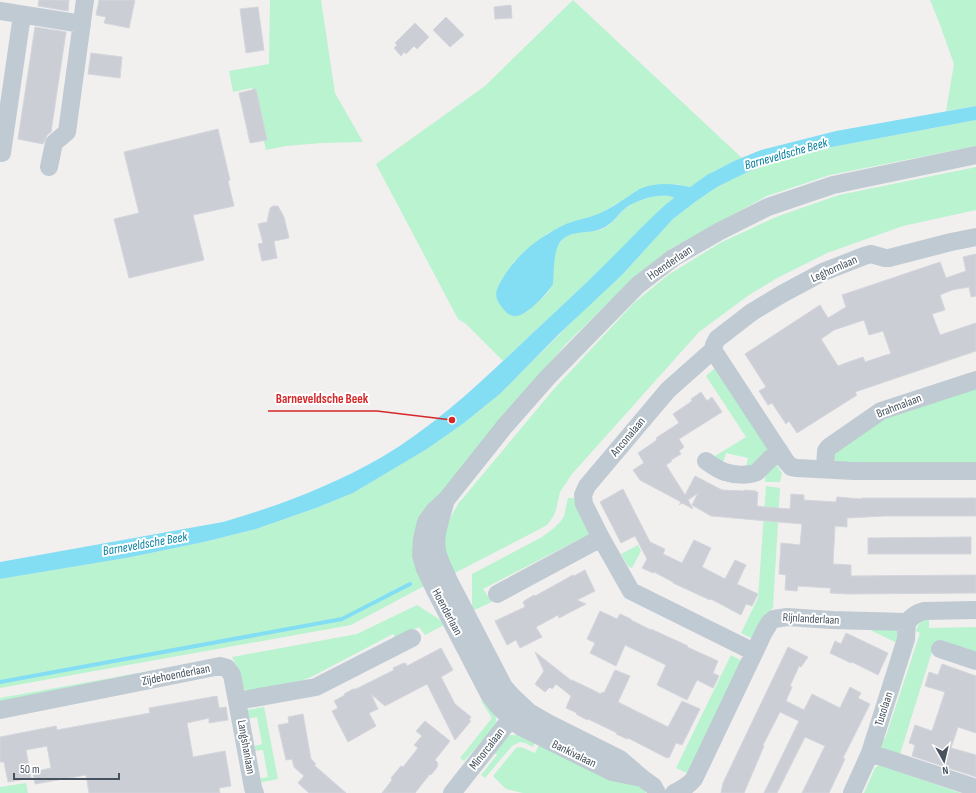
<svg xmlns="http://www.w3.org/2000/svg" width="976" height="793" viewBox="0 0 976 793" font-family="'Sofia Sans Condensed',sans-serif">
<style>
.green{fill:#baf3d0}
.water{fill:#83def4}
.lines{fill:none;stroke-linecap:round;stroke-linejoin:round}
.stream{stroke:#83def4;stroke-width:4}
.building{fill:#cbced5;stroke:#d3d6dc;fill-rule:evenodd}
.minor{stroke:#bfcad3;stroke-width:18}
.labels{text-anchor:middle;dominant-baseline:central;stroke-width:4;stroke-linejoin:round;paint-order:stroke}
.street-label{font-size:12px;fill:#46535f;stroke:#fff}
.water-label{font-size:13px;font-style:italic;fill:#037f9f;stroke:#fff}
.leader{fill:none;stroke:#d62828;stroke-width:1.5}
.callout-dot{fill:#d62828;stroke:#fff;stroke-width:1.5}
.callout-label{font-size:13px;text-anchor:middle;font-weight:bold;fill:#d62828;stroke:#fff;stroke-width:4;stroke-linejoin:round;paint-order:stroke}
</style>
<rect width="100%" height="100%" fill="#f2efef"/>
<path class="green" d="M270 0H321L335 93 363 142 321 143 286 146 266 150 252 88 233 92 229 71 269 64Z
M573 0 742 158C724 165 707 175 690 187L676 184 619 202 599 214 568 224 548 233 514 262 503 279 497 289 525 313C532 307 549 294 551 287 555 273 551 251 562 240 572 229 590 234 603 229 612 225 618 215 625 209 634 201 648 197 660 196 665 196 670 195 674 198L666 204 587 282 503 361 466 324 458 319 376 164 485 86Z
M930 0H976V106L946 111 954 64 939 22Z
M976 120V146L830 175 767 196 670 249 637 275 565 345 458 472 426 585 351 625 0 688V579L126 558 204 542 256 529 316 508 353 493 427 449 464 423 501 393 583 311 622 275 673 219 695 202 717 187 758 167 776 159 800 153Z
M976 167V210L903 226 827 253 779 277 749 295 699 332 572 474 560 492 556 510 553 517 547 525 534 532 451 575 443 544 447 524 458 504 554 389 634 303 668 275 720 243 776 217 839 195Z
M717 366 769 448 759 461 746 468 748 458 726 453 723 463 715 456 746 437 706 376Z
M976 387V464L838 463 833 458 834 452 880 419Z
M775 463 782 473 780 482H765L766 471Z
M766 486 780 488 773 608 771 609 770 613 753 639 741 633 758 598Z
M568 498H574L589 529V534L588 537 576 541 483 589 492 602 472 611V574L542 537 553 529 560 522 564 516Z
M638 545 641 551 632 568 628 566 621 554Z
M417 605 439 619 444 625 425 635 419 627 395 638 393 634 311 677 293 684 252 692 245 690 241 686 237 667 232 657 357 634Z
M929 617V628L976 627V655L935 642 900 754 885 753 879 745 880 739H885L920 633 916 631C919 622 921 621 929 617Z
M864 627 897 630 899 633V644Z
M731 655 744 662 689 774 676 768Z
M216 659 0 702V698Z
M484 699 495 714 497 723 484 744 481 742 464 761 460 758 492 718 481 701Z
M264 707 278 779 258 783 257 779 268 777 263 750 252 751 251 747 262 744 257 717 246 719 247 710Z
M511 735H520L535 743 533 747 525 743 520 742 512 746 485 778 481 775 497 755 493 752 506 737Z
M539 745 631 781 642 788 646 793H523L506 789 493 776 516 748 521 747 535 753Z
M879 765 961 793H864L875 768Z
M26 783 28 793H0V787Z"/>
<path class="water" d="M976 106V120L800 153 776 159 758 167 717 187 695 202 673 219 622 275 558 335 501 393 464 423 427 449 353 493 316 508 256 529 204 542 126 558 0 579V562L223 522C278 506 332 486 382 457 433 427 477 386 520 345 543 323 566 302 588 281 614 256 639 229 666 204L674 198C670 195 664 196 659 196 648 197 636 201 627 207 618 214 612 225 601 229 589 234 573 230 563 239 553 247 554 271 553 284 548 293 526 317 515 316 508 316 505 311 501 306 497 301 495 296 497 289 499 284 503 278 506 273 522 250 541 236 566 224 576 220 588 218 598 214 610 209 621 201 632 194 635 192 639 189 642 188 658 182 675 184 690 187L707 175 734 161 761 150 836 131Z"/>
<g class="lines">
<path class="stream" d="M0 682 342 619 410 584"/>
</g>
<path class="building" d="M39 0H69L68 11 38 6Z
M99 0H135L129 28 104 23 106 17 96 15Z
M511 5 512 18 495 19 494 7Z
M258 7 264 50 246 53 240 9Z
M446 17 464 35 450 47 433 30Z
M415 23 429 37 417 49 414 46 406 54 404 52 401 56 394 48 397 45 395 43Z
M35 27 66 32 51 132 47 135 43 144 18 139Z
M91 53 122 57 120 78 88 74Z
M256 89 267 140 250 143 239 93Z
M218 129 230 180 228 181 234 206 193 215 204 260 129 278 114 219 139 213 124 152Z
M273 206H278L284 217 289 238 274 241 277 258 262 261 258 244 263 243 258 224 267 222 270 208Z
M976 254V296L971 297 969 287 952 290 940 295 945 310 932 314 940 335 976 323V351L855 392 857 395 797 433 789 421 786 424 772 403 768 405 759 391 766 387 745 354 820 305 828 318 846 307 842 295 940 262 946 278 966 271 963 257ZM864 320 869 335 883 331 891 354 886 355 865 362 863 357 843 364 838 366 821 339 834 330Z
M701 392 707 401 712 397 722 412 679 439 684 447 679 451 681 454 671 460 672 461 666 465 685 495 695 476 722 490 744 491 745 490 756 491V492H758L757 506 764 507 790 509 791 494 804 495V500L836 502 837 497 862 499V498H976V516H885L847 518V527L835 526 833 564 851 565V576L976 575V593L848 594 830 593 831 588 798 586 797 591 785 590 786 575 779 574 781 543 800 545 802 524 711 516 692 505 698 493 688 500 693 509 682 503 679 505 681 502 640 480 633 470 644 463 638 453 657 440 656 438 679 423 673 414 692 401 691 399Z
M623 489 650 542 665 549 663 554 682 563 694 540 711 548 702 567 725 579 735 560 746 565 737 584 758 594 752 606 746 604 741 615 711 599 710 600 673 583V582L654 572 653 573 642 568 647 559 635 536 621 543 600 502Z
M971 537V554H868V538Z
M585 570 595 591 577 600 586 604 559 618 558 615 536 627 542 637 520 648 516 640 507 645 495 621 525 607 523 602H524V601L534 595 535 596 573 575 574 576Z
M600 611 617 619 620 614 631 619V620L651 630V629L688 646 687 647 718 661 713 673 719 676 713 688 697 680 687 700 657 685 666 665 625 645 616 666 590 653 595 643 587 639Z
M846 633 888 653 878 675 852 662 851 663 830 653 835 641 841 644Z
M788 647 808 657 801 667 799 666 790 686 792 687 786 701 804 710 812 694 840 708 850 687 861 693 858 698 870 704 843 758 845 759 829 793H802L825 746 805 737 777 793H764L799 721 780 712 763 745 764 746 744 793H721L723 783Z
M441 648 453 670 441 677 455 704 471 717 469 720 471 721 455 740 427 684 385 706 371 694 378 709 369 713 376 726 348 742 332 711 338 708 334 701 345 695 344 694 353 689H356L394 670 393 668 404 663V664L406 663 407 666Z
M535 652 572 681V680L601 694 602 692 604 693 615 670 630 676 618 702 668 727 682 701 700 709 682 745 676 743 669 758 667 757V758L628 738 627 739 616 734 617 733 588 719 587 720 576 714 577 713 566 708 571 696 556 684 552 689 550 687 545 692 535 684 544 671Z
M942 664 976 676V733L958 727 951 748 976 755V777L912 756 915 745 909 743 915 725 932 731 945 692 925 686 929 672 938 675Z
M217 696 219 708 226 707 228 720 209 723V718L187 723 193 757 225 751 231 786 219 788 220 793H89L86 775 35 784 33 772 51 768 47 746 26 750 31 778 8 782 4 762H0V737L56 726 57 730 150 713 149 708Z
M303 714 311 759 316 764 314 765 346 793H309L298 783 304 776 294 767 292 759 286 760 278 725 289 723 288 717Z
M425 721 450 741 435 760 438 763 437 765 438 766 431 775 430 774 415 793H382L392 780 391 778 401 766 403 767 418 748 414 745 422 736 416 731Z"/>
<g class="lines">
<path class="minor" d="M0 11 82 24
M2 153 22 15
M49 167 54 143 67 132 85 0
M713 350 668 390 587 486 583 495 584 504 601 538 631 591 754 652
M713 350 785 460 791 467 797 468 854 471H976
M713 350 714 345 717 339 752 312 782 294 823 272 864 256 871 254 885 258H889L951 242 976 237
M706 461C712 465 718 470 725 472 734 475 748 476 757 472L779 450
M825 469 826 451 829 447 881 411 976 380
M445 503C441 519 434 535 437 551 439 561 445 571 449 581L504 687 511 695 529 712 548 723 620 759 642 778 653 786 657 793
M497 594 601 538
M940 649 976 661
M237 701 253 788 255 793
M0 710 220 666 227 668 232 675 237 701 316 687 412 638
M870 753 976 788
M642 778 612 772 521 727 511 719 498 706 489 694 434 588 425 569 421 555 422 539 426 522 434 511 446 500 504 427 548 377 638 285 673 258 720 231 768 207 833 185 976 155
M452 793 517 711
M674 793C682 789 688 786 694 779L764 632 770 622 774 619 787 617 832 620 907 622C912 617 916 613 924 611L976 610
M852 793 870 753 906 639 907 622"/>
</g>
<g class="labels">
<g class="street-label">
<text transform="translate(670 263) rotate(-34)">Hoenderlaan</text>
<text transform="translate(834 269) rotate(-24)">Leghornlaan</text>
<text transform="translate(899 406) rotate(-21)">Brahmalaan</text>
<text transform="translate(628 437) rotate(-50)">Anconalaan</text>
<text transform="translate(447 612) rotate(62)">Hoenderlaan</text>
<text transform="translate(811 619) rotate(3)">Rijnlanderlaan</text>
<text transform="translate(176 675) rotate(-11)">Zijdehoenderlaan</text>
<text transform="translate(884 709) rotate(-72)">Tusolaan</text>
<text transform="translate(246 747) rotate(80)">Langshanlaan</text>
<text transform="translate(487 749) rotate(-52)">Minorcalaan</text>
<text transform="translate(574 754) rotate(26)">Bankivalaan</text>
</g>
<g class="water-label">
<text transform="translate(786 154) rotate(-16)">Barneveldsche Beek</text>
<text transform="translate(145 544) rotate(-10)">Barneveldsche Beek</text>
</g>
</g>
<path class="leader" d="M452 420L377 411H268"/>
<circle class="callout-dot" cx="452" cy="420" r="4"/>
<g class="callout-label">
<text x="322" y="403">Barneveldsche Beek</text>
</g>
<g transform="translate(944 761) rotate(172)" stroke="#ffffff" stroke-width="3" paint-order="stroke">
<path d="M0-3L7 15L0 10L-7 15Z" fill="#46535f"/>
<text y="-6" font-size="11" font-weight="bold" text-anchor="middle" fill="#46535f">N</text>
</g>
<path d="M14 773v6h105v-6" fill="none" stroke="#46535f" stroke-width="2"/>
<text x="20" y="773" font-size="12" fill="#46535f" stroke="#ffffff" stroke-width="3" paint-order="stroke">50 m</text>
</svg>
